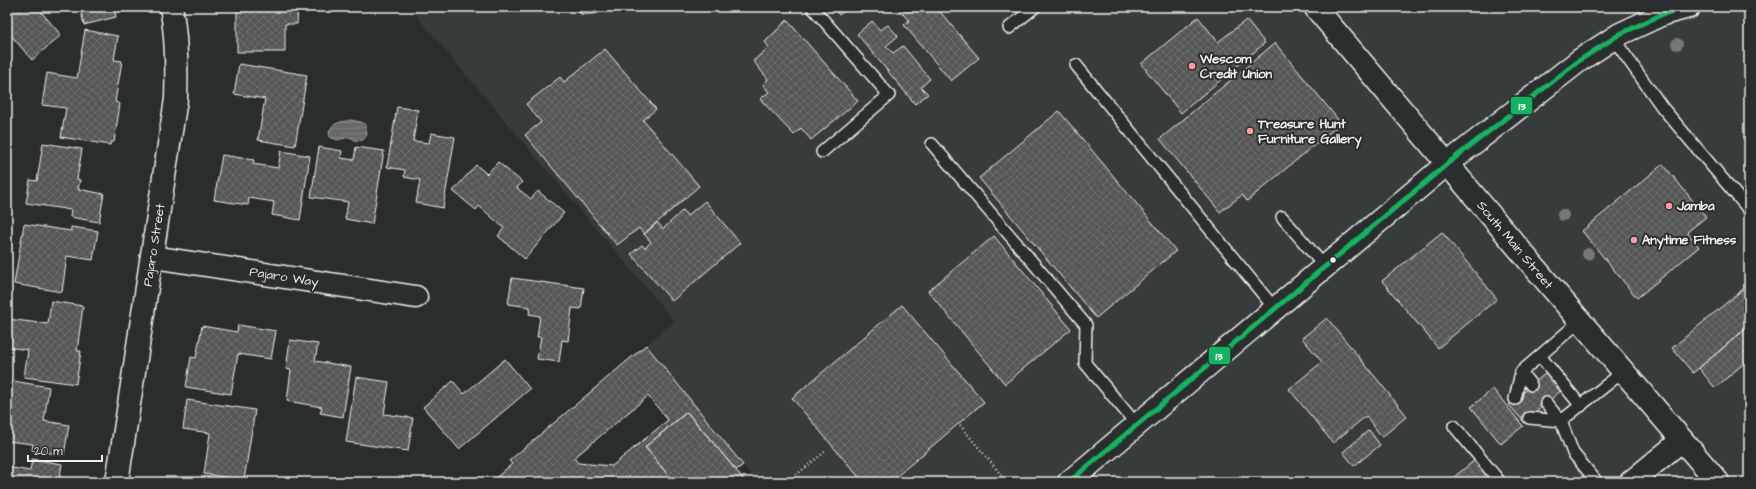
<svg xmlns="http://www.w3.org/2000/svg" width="1756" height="489" viewBox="0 0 1756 489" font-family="'Architects Daughter',sans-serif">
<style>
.built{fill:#373a3a}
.water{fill:url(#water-rules);stroke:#9f9f9a}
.building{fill:url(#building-cross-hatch);stroke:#f4f1e8;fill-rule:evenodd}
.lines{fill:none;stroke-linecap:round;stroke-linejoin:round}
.service-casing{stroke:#f4f1e8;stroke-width:14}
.minor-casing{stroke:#f4f1e8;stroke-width:25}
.tertiary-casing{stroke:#f4f1e8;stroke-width:25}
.secondary-casing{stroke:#f4f1e8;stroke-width:25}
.path{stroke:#f4f1e8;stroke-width:2.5;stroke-dasharray:1 3;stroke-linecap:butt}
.service{stroke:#2a2d2e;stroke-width:11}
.minor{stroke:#2a2d2e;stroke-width:22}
.tertiary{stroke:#2a2d2e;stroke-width:22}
.secondary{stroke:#2a2d2e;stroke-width:22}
.bus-1-casing{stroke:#2a2d2e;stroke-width:8}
.bus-1{stroke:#13b361;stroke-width:5}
.tree{fill:#777875}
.poi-dot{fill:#ff9aa2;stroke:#2a2d2e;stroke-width:1.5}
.bus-dot{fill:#f4f1e8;stroke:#2a2d2e;stroke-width:1.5}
.labels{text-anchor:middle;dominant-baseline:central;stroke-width:4;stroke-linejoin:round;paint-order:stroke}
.poi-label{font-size:13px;font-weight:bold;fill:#f4f1e8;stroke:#2a2d2e;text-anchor:start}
.street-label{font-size:13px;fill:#f4f1e8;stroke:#2a2d2e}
.line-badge{stroke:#2a2d2e;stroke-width:1.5}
.badge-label{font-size:11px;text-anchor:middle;font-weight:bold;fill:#fff}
</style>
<defs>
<pattern id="water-rules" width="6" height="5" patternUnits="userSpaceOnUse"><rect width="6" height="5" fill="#676866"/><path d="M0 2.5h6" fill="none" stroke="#7d7e7c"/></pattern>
<pattern id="building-cross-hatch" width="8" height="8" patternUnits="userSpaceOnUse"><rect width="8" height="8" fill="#555756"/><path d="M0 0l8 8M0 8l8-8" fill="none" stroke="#6e706e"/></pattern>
</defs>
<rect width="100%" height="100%" fill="#2a2d2e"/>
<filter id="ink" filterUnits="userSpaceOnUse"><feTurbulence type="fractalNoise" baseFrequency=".025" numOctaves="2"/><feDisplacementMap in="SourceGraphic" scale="8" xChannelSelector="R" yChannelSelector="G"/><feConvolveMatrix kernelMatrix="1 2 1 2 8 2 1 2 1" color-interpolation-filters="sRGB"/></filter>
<g filter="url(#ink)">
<path class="built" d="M409 7H1749V482H757L646 345 674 321Z"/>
<path class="water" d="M351 120 361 122 366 125 367 135 363 140 357 141 350 137 337 140 330 137 329 133C331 122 342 122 351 120Z"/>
<path class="building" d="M7 7H37L61 35 32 60 9 33 7 35Z
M80 7H114L116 17 84 25Z
M237 7H298L297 24H285V52H237Z
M833 7H849L839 15Z
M899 7H936L979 58 951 81 904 25 909 21 898 8Z
M1198 17 1218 42 1246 20 1265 43 1181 113 1141 64Z
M787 20 858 101 811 140 801 128 794 135 760 99 769 92 763 85 768 79 753 61 769 47 765 42Z
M872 21 880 30 888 25 898 36 886 46 893 53 903 46 930 79 921 87 928 94 915 104 857 34Z
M85 30 118 36 114 60 122 61 115 102 120 104 114 142H111L110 145 61 137 66 108 42 105 47 73 77 78Z
M1275 43 1341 123 1247 201 1242 195 1220 212 1160 139Z
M605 49 656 109 643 120 699 186 644 234 639 228 617 245 525 135 541 122 526 104 560 77 564 82Z
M239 64 307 75 295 146 258 140 265 99 234 94Z
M397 107 418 110 413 141 429 143 431 133 455 137 443 208 416 203 420 180 404 177 405 170 387 167Z
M1059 111 1176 251 1096 318 979 178Z
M43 143 82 149 77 179 80 180 78 189 104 194 99 222 70 217 71 210 26 203 30 180 37 181Z
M319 147 342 151 341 158 354 160 356 147 384 151 372 224 345 219 348 202 311 197Z
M281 151 310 156 300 220 272 215 274 202 249 198 248 205 214 200 222 155 254 160 253 164 278 168Z
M498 162 522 182 517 188 531 199 538 191 564 213 525 259 498 236 504 228 479 206 476 210 453 191 476 165 487 174Z
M1663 164 1706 217 1687 232 1699 247 1637 298 1582 231Z
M705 201 740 243 672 301 631 254 642 245 645 248 651 242 644 234 657 222 663 229 683 210 687 216Z
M24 224 71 231V227L98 231 93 260 67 256 62 292 14 284Z
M1442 232 1497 299 1438 348 1382 281Z
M994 236 1071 329 1005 384 928 291Z
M512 278 584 288 581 309 572 308 568 341 562 340 559 362 537 359 541 337H537L540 316 529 314 530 307 508 304Z
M1749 284V326L1693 373 1672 348Z
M51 301 83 306 77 351H81L76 384 24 377 28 350 7 347V319L48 324Z
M902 305 984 402 890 482H863L792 398Z
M1327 318 1407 416 1382 437 1366 416 1333 443 1289 389 1322 362 1302 338Z
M238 325 276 331 271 359 238 354 231 394 186 387 191 357 196 358 202 326 237 332Z
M1749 326V359L1715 388 1699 368Z
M290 340 318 344 315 361 351 367 343 417 320 413 322 407 287 401 291 370 286 369Z
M646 345 743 465 736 470 687 412 645 447 674 482H491L512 464 509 461ZM648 396 668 420 612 466 578 463 574 458Z
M505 359 530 389 459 449 423 407 453 381 464 394Z
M1548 371 1563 389 1524 422 1509 405Z
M356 377 389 382 384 414 413 418 408 451 346 442Z
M7 380 49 387 44 421 69 425 64 455 32 450 33 444 7 441Z
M1493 389 1523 426 1501 444 1471 407Z
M187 400 255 410 244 480 204 474 210 433 183 429Z
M687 412 736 470 746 482H674L645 447Z
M1369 430 1380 445 1354 466 1343 452Z
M32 459 62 464 59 482H7V467L30 471Z
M1476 459 1496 482H1448Z"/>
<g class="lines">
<defs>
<path id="service" d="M583 7 584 8 595 7
M812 7 889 95 822 152
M1009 28 1035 7
M1613 38 1662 107 1749 210
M1076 65 1275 309
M932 144 1086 325 1085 363 1137 425
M1282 217 1325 267
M1540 356 1581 406
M1531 385 1521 372 1580 321
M1515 399 1521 372
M1546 403 1561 421 1573 453 1597 482
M1529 418 1561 421 1624 371
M1454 426 1500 482"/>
<path id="minor" d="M153 257 416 297
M117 482 176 99C177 68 177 38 171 7
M1069 482 1447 164 1580 60 1620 34 1663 14 1689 7"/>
<path id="tertiary" d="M1631 482 1682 440"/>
<path id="secondary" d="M1315 7 1552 288 1718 482"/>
</defs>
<use href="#service" class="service-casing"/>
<use href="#minor" class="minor-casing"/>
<use href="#tertiary" class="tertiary-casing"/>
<use href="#secondary" class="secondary-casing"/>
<path class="path" d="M960 425 1007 482
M796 475 826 451"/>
<use href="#service" class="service"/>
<use href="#minor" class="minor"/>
<use href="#tertiary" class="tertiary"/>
<use href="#secondary" class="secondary"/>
<defs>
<path id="bus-1" d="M1069 482 1447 164 1580 60 1620 34 1663 14 1689 7"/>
</defs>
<use href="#bus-1" class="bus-1-casing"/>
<use href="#bus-1" class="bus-1"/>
</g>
<g class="tree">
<circle cx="1677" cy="44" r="6"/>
<circle cx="1563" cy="215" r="6"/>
<circle cx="1588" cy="254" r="6"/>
</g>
</g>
<g class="poi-dot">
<circle cx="1192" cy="66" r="4"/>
<circle cx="1250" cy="131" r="4"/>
<circle cx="1669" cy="206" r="4"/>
<circle cx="1634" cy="240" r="4"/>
</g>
<circle class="bus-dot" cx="1333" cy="260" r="3.5"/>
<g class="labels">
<g class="poi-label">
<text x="1200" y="59">Wescom<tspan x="1200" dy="15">Credit Union</tspan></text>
<text x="1258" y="124">Treasure Hunt<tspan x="1258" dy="15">Furniture Gallery</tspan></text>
<text x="1677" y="206">Jamba</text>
<text x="1642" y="240">Anytime Fitness</text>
</g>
<g class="street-label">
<text transform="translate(154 245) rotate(-81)">Pajaro Street</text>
<text transform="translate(1515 245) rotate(50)">South Main Street</text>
<text transform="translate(284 277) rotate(9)">Pajaro Way</text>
</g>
</g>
<g class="line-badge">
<rect x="1510" y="96" width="23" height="19" rx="4" fill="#13b361"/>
<rect x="1208" y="346" width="23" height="19" rx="4" fill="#13b361"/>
</g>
<g class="badge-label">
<text x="1522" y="110">13</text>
<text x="1219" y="360">13</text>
</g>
<rect width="1756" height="489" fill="none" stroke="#2a2d2e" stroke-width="24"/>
<rect x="12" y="12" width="1732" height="465" fill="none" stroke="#f4f1e8" stroke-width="1.5" filter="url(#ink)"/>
<path d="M28 455v6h74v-6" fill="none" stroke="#f4f1e8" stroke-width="2"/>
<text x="34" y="455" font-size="12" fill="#f4f1e8" stroke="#2a2d2e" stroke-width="3" paint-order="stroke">20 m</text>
</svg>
